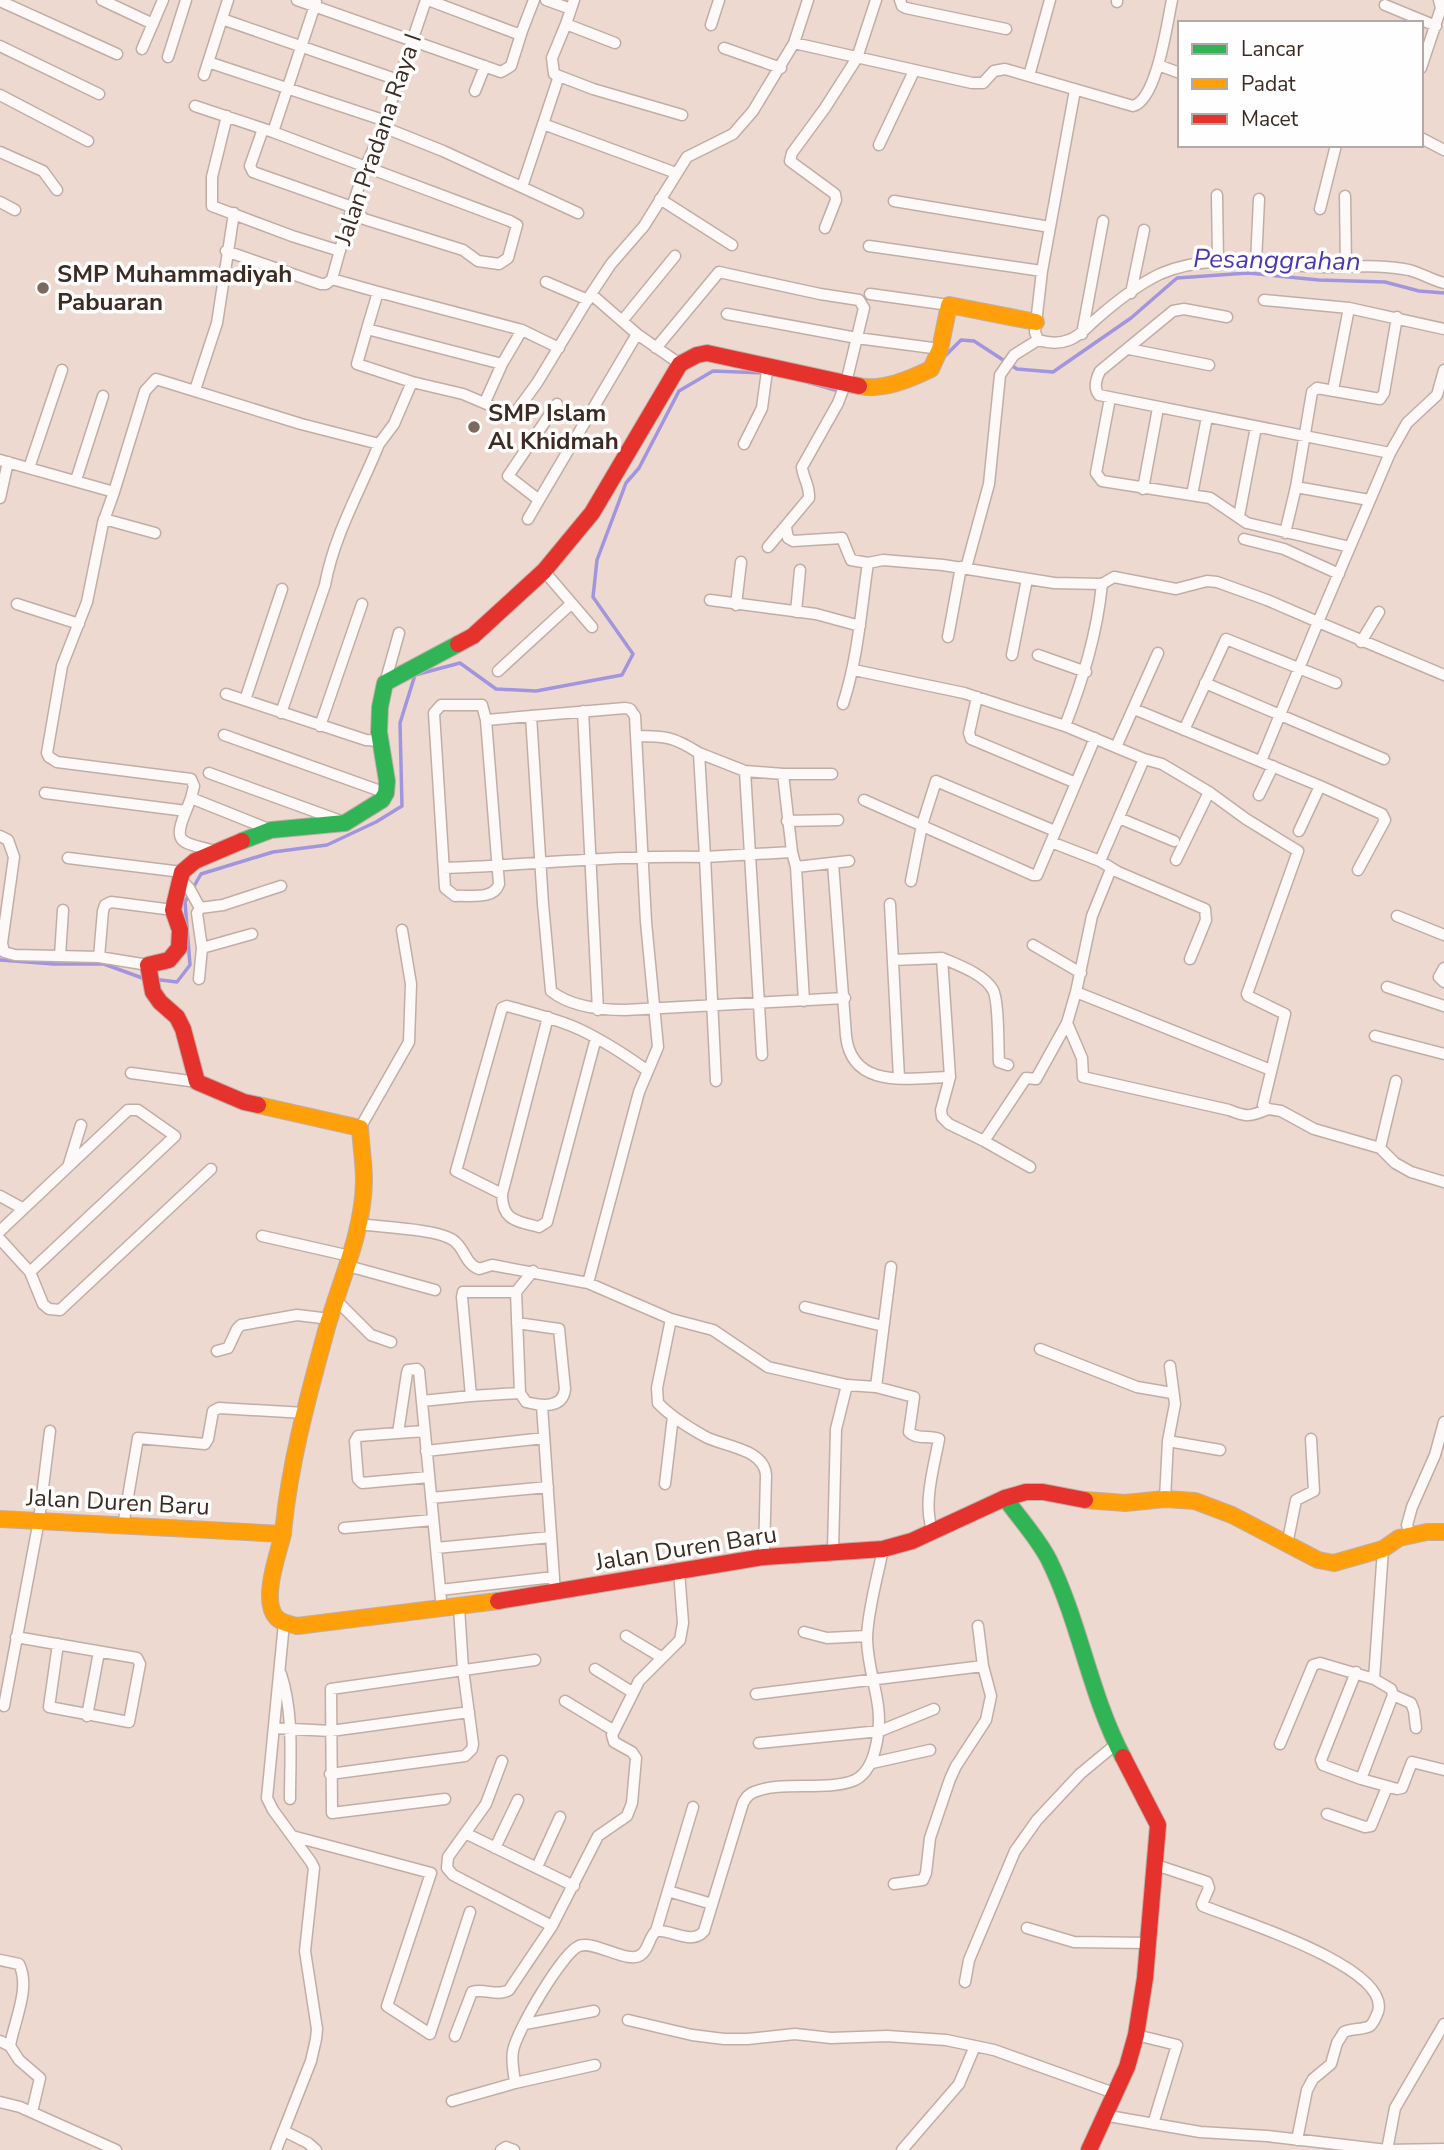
<svg xmlns="http://www.w3.org/2000/svg" width="1444" height="2150" viewBox="0 0 1444 2150" font-family="'Nunito Sans',sans-serif">
<style>
.lines{fill:none;stroke-linecap:round;stroke-linejoin:round}
.stream{stroke:#a196dd;stroke-width:3.5}
.street-casing{stroke:#c0aea6;stroke-width:13}
.fast-casing{stroke:#c0aea6;stroke-width:18}
.slow-casing{stroke:#c0aea6;stroke-width:18}
.jam-casing{stroke:#c0aea6;stroke-width:18}
.street{stroke:#fcf9f8;stroke-width:10}
.fast{stroke:#30b455;stroke-width:16}
.slow{stroke:#ff9f0a;stroke-width:16}
.jam{stroke:#e5322d;stroke-width:16}
.poi-dot{fill:#7b6860;stroke:#fefefe;stroke-width:2.5}
.labels{text-anchor:middle;dominant-baseline:central;stroke-width:7;stroke-linejoin:round;paint-order:stroke}
.street-label{font-size:24px;fill:#3d2b23;stroke:#fefefe}
.poi-label{font-size:24px;font-weight:bold;fill:#3d2b23;stroke:#fefefe;text-anchor:start}
.water-label{font-size:26px;font-style:italic;fill:#4c36b1;stroke:#fefefe}
</style>
<rect width="100%" height="100%" fill="#eed9d0"/>
<g class="lines">
<path class="stream" d="M945 356 961 340 974 341 1017 369 1053 372 1131 318 1177 278 1248 273 1319 280 1385 282 1419 291 1444 293
M807 382 835 390 855 392
M0 960 54 964H104L145 979
M153 979 177 982 190 965 185 902 201 874 273 852 327 845 376 822 402 806 400 723 415 675 460 663 496 689 536 691 622 675 633 654 593 597 597 560 626 483 639 468 679 391 713 371 766 373"/>
<defs>
<path id="street" d="M102 0 153 24
M297 0 501 72 511 66 522 31
M428 0 518 34 522 31 534 0
M546 0 571 9
M574 0 566 24 615 43
M900 0 902 6 906 8 1006 29
M0 1 117 54
M1117 2V0
M1385 5 1436 26
M222 19 398 80
M566 24 552 58 554 74 593 89 682 115
M711 25 719 0
M794 43 972 83H983L994 71 1005 69 1133 106C1157 100 1167 23 1172 0
M0 46 99 94
M724 48 781 68
M142 49 163 0
M168 57 186 0
M208 62 386 121
M1158 65 1180 73
M1421 68 1441 8 1439 0
M204 75 228 0
M1029 76 1050 0
M475 91 485 66
M0 95 88 141
M195 106 273 132 510 221 517 225 508 258 499 264 478 261 463 250 364 219 352 207 253 172 250 166 263 129
M227 116 212 177V206L292 236 340 251
M543 124 676 173
M383 127 443 151 578 213
M273 132 316 2
M1421 138 1444 150
M879 145 914 71
M0 152 43 171 57 190
M522 187 559 76
M1217 195 1218 261
M1345 196 1346 266
M660 199 732 245
M894 201 1050 227
M0 202 15 210
M1320 209 1336 145
M825 228 836 200 835 194 790 161 792 153 825 108 857 58 876 0
M869 246 1042 271
M226 251 321 284H326L332 279 378 292 367 329 502 364
M1256 263 1259 199
M332 279 352 207 365 168 383 127 426 0
M546 282 588 300
M378 292 522 330
M1131 293 1144 230
M591 294 637 334 680 364
M870 294 949 305
M1264 300 1349 308
M727 314 857 338 940 349
M1227 317 1184 309 1173 311 1100 371C1096 379 1093 388 1099 395L1390 453
M622 321 675 256
M367 329 357 364 412 382
M1082 334 1103 221
M1038 340 1035 332 1042 271 1075 90
M656 348 719 272 820 294 859 300 864 308 846 383
M1129 349 1209 365
M1444 370 1437 395 1407 423 1390 453 1318 622 1444 675
M195 390 217 323 234 213
M1333 390 1349 308 1444 329
M1110 398 1096 473 1102 481 1210 498 1247 523 1350 547
M485 402 502 364 522 330 559 348
M557 404 508 476 539 500 637 334
M744 444 762 408 767 371
M0 460 114 492 145 391 156 379 301 424 379 444 394 424 412 382 463 394 503 411 515 413 537 383 591 294 611 264 644 226 687 157 733 134 753 111 794 43 808 0
M29 468 62 370
M76 480 103 396
M1296 487 1369 500
M1143 489 1158 408
M114 492 103 523 87 602 62 666 47 753 49 757 57 762 191 779 194 786 191 798 271 830
M1192 495 1207 417
M0 498 8 462
M1239 516 1256 427
M104 519 155 533
M528 519 539 500
M786 528 788 538 793 541 842 538 851 560 868 563
M1285 533 1296 487 1312 392 1317 388 1380 399 1384 393 1397 317
M1244 539 1284 549 1339 574
M768 547 809 498C810 486 803 478 802 467L838 403 844 387
M966 568 989 484 1000 375 1014 355 1038 340C1048 343 1059 344 1069 340 1080 336 1086 328 1094 321 1112 305 1139 284 1160 274 1212 251 1269 266 1324 267 1352 267 1381 264 1409 270 1421 273 1432 280 1444 283
M544 571 592 627
M710 600 816 614 860 626
M17 604 79 624
M736 605 741 562
M796 612 800 570
M948 637 961 567
M1361 642 1379 612
M1012 655 1027 579
M1038 655 1086 672
M854 670 964 693 1065 726 1144 759 1162 764 1209 792 1246 819 1298 851 1247 994 1248 996 1285 1014 1263 1105 1268 1109 1281 1111 1314 1129 1380 1148 1395 1163 1411 1172 1444 1182
M498 671 571 604
M385 683 399 633
M1205 683 1384 759
M226 694 366 740 381 741
M977 697 969 733 971 739 1076 783
M245 700 282 589
M843 704C858 658 861 610 868 563L883 560 943 565 1054 583 1102 584 1114 577 1176 589 1207 581 1217 582 1267 600 1318 622 1261 761
M1134 709 1320 786 1382 814 1385 820 1358 870
M583 711 598 1010
M281 713 325 585C334 535 360 491 379 444
M531 716 543 904 551 991C571 1007 601 1010 625 1010L845 998
M486 720 499 884C494 900 470 895 455 896L445 888 434 713 441 705H482L486 720 625 708 630 709 635 716 646 922 658 1047 639 1092 588 1283
M320 726 362 604
M1065 726C1083 679 1097 634 1102 584
M1184 730 1226 639 1336 683
M224 735 386 793
M637 736C666 736 674 737 699 753L705 857 792 852 796 867 804 1001
M1116 747 1158 653
M699 753 745 771
M209 773 341 821
M783 774H832
M45 793 186 811 191 798
M1259 795 1273 766
M864 800 1033 875H1037L1095 738
M186 811C171 846 184 842 215 851
M1119 818 1174 841
M787 821 838 820
M1299 831 1320 786
M0 836 8 840 14 857 2 943 4 952 15 955 99 957 148 965
M1051 842 1100 861 1118 872 1205 909 1206 920 1190 959
M68 858 182 872
M1176 860 1209 792
M1100 861 1144 759
M833 863 846 1036C852 1090 909 1078 950 1077
M796 867 849 861
M444 868C531 865 618 855 705 857L716 1081
M1111 869 1092 916 1076 992 1271 1070
M181 880 189 888 200 908 197 913 202 948 199 979
M911 881 922 825 936 781 1055 831
M890 904 899 1078
M200 908 223 905 281 886
M1397 916 1444 935
M1033 945 1081 973
M202 948 252 934
M60 956 63 910
M99 957 103 911 105 905 111 902 173 910
M942 958C958 965 984 974 993 990 999 1001 998 1047 999 1062L1008 1065
M893 960 942 958 950 1077 941 1110 942 1117 949 1124 984 1141 1026 1078 1036 1079 1067 1023 1076 992
M1444 968 1439 977 1444 982
M1387 987 1444 1006
M1067 1023 1082 1058 1083 1077 1229 1110C1246 1117 1250 1117 1268 1109
M1375 1036 1444 1054
M596 1038 547 1222 539 1227C517 1221 502 1221 502 1194L456 1171 502 1008 507 1006C532 1013 558 1019 581 1030 604 1041 627 1056 648 1071
M762 1055 745 771 783 774 792 852
M131 1073 197 1082
M360 1128 409 1042 411 984 402 930
M984 1141 1030 1167
M1380 1148 1396 1081
M69 1164 81 1125
M502 1194 548 1017
M0 1196 22 1208
M359 1224C381 1227 437 1229 453 1240 465 1248 465 1264 479 1269L492 1265 588 1283 671 1319 713 1330 768 1367 847 1385 836 1429 833 1551
M0 1231 128 1110H138L175 1136 30 1272
M262 1236 350 1256
M0 1239 30 1272 43 1304 49 1309 60 1310 211 1169
M348 1266 435 1290
M337 1301 371 1335 391 1342
M805 1307 883 1326
M671 1319 657 1388 658 1403C670 1416 688 1427 704 1436 723 1447 764 1448 766 1475L764 1557
M517 1323 559 1329 565 1389C563 1409 541 1406 526 1402L520 1393 516 1292 533 1271
M1040 1349 1137 1387 1172 1393
M217 1351 228 1348 237 1329 241 1325 297 1315 330 1319
M847 1385 876 1387 891 1267
M876 1387 914 1397 909 1432C917 1440 929 1435 939 1439 934 1467 922 1505 933 1532
M471 1396 520 1393
M422 1401 471 1396 462 1297 463 1292H516
M542 1406 555 1593
M424 1431 358 1436 355 1441 358 1479 362 1483 429 1477
M398 1433 407 1373 408 1370 417 1369 419 1371 442 1610
M1168 1441 1220 1450
M426 1451 544 1438
M665 1484 673 1416
M431 1498 548 1487
M1165 1499 1168 1441 1175 1404 1170 1366
M123 1526 138 1438 205 1444 208 1439 213 1411 219 1408 305 1413
M344 1528 433 1520
M1410 1536 1407 1525 1412 1507 1435 1455 1444 1422
M1287 1545 1296 1500 1314 1491 1311 1439
M436 1548 551 1537
M440 1590 554 1577
M804 1632 827 1638 867 1636
M626 1636 661 1657
M16 1637 137 1658 140 1664 129 1722 49 1707 58 1644
M595 1669 632 1692
M1356 1672 1321 1760 1323 1765 1361 1779 1397 1789 1402 1788 1412 1762 1444 1770
M281 1674C294 1714 290 1758 290 1799
M756 1694 983 1666 978 1626
M1393 1695 1411 1703 1414 1711 1416 1728
M565 1701 613 1730
M4 1706 39 1520 50 1431
M87 1716 99 1652
M274 1728 331 1731 469 1712
M759 1743 880 1731 934 1709
M1280 1744 1313 1665 1320 1663 1374 1679
M502 1761 486 1804 448 1857 447 1868 453 1875 552 1926
M872 1763 930 1750
M330 1774 465 1756 472 1749 473 1744 463 1669 459 1607
M1361 1779 1393 1695 1391 1689 1374 1679 1383 1549
M445 1799 332 1813 331 1689 535 1660
M1327 1814 1365 1827 1371 1826 1387 1787
M465 1833 574 1886
M292 1836 431 1873 387 2006 430 2034 470 1912
M495 1848 518 1800
M1156 1865 1207 1882 1209 1888 1202 1904 1203 1906C1235 1919 1392 1967 1378 2012 1376 2016 1374 2023 1370 2026 1363 2030 1352 2028 1344 2032L1337 2043 1331 2064 1313 2079 1307 2090 1297 2140
M537 1867 560 1817
M894 1884 923 1880 926 1873 930 1838 950 1779 956 1766 986 1720 991 1696 983 1666
M668 1891 712 1904
M1027 1928 1074 1942 1147 1943
M656 1931 693 1807
M0 1960 19 1964C31 1988 14 2021 10 2046
M965 1982 969 1960 1015 1851 1037 1820 1080 1774 1115 1745
M628 2020 692 2035 724 2039H748L795 2034 831 2038 887 2036 946 2040 994 2050 1114 2093
M525 2024 594 2011
M1136 2035 1177 2045 1153 2124
M455 2036 472 1992C484 1988 498 1997 509 1990L552 1926 598 1836 627 1816 632 1803 636 1758 632 1752 614 1742 612 1735 639 1681 680 1640 683 1623 679 1571
M0 2041 10 2046 19 2060 40 2078 32 2112
M515 2083 595 2065
M452 2101 515 2083C514 2073 511 2061 513 2051 516 2032 562 1953 579 1946 596 1940 629 1966 642 1954 649 1948 649 1937 656 1931 671 1929 692 1946 704 1931L743 1803C746 1798 748 1794 754 1792 782 1780 827 1792 855 1780 867 1774 872 1762 875 1750 887 1704 868 1681 867 1639 867 1613 878 1575 883 1549
M0 2102 20 2107 116 2150
M1103 2115 1200 2132 1267 2136 1387 2150 1444 2149
M284 2131 308 2143 316 2150
M276 2150 311 2061 316 2039 317 2029 305 1951 314 1868 311 1862 273 1810 267 1798 284 1623
M501 2150 506 2147 514 2150
M902 2150 959 2084 975 2046
M1387 2150 1395 2108 1444 2024"/>
<path id="fast" d="M242 841 271 830 345 823 382 800 386 793 387 781 379 732 380 707 385 683 458 644
M1005 1498C1019 1518 1038 1538 1049 1560 1080 1623 1090 1695 1123 1757"/>
<path id="slow" d="M859 386C883 391 910 379 931 369L940 349 949 305 1036 322
M258 1105 360 1128C361 1145 364 1164 364 1181 363 1234 340 1281 326 1331 308 1397 289 1465 283 1534
M1085 1500 1125 1503 1165 1499 1195 1501 1232 1515 1318 1560 1334 1563 1383 1549 1399 1538 1427 1532H1444
M0 1519 283 1534C278 1554 261 1600 276 1617 281 1623 290 1624 297 1626L498 1601"/>
<path id="jam" d="M458 644 473 636 544 571 592 513 680 364 697 355 707 353 859 386
M242 841 195 861 182 872 173 910 180 930 179 948 169 960 148 965 153 992 160 1002 177 1017 183 1029 197 1082 244 1102 258 1105
M498 1601 764 1557 883 1549 912 1541 1005 1498 1026 1492H1043L1085 1500
M1089 2150 1127 2067 1136 2035 1145 1978 1158 1825 1123 1757"/>
</defs>
<use href="#street" class="street-casing"/>
<use href="#fast" class="fast-casing"/>
<use href="#slow" class="slow-casing"/>
<use href="#jam" class="jam-casing"/>
<use href="#street" class="street"/>
<use href="#fast" class="fast"/>
<use href="#slow" class="slow"/>
<use href="#jam" class="jam"/>
</g>
<g class="poi-dot">
<circle cx="43" cy="288" r="7"/>
<circle cx="474" cy="427" r="7"/>
</g>
<g class="labels">
<g class="street-label">
<text transform="translate(378 139) rotate(-71)">Jalan Pradana Raya I</text>
<text transform="translate(118 1502) rotate(3)">Jalan Duren Baru</text>
<text transform="translate(686 1548) rotate(-9)">Jalan Duren Baru</text>
</g>
<g class="poi-label">
<text x="57" y="274">SMP Muhammadiyah<tspan x="57" dy="28">Pabuaran</tspan></text>
<text x="488" y="413">SMP Islam<tspan x="488" dy="28">Al Khidmah</tspan></text>
</g>
<g class="water-label">
<text transform="translate(1277 260) rotate(1)">Pesanggrahan</text>
</g>
</g>
<rect x="1178" y="21" width="245" height="126" fill="#fefefe" stroke="#b1aaa6" stroke-width="2"/>
<rect x="1192" y="44" width="35" height="10" fill="#30b455" stroke="#b1aaa6" stroke-width="2"/>
<text x="1241" y="56" font-size="21" fill="#3d2b23">Lancar</text>
<rect x="1192" y="79" width="35" height="10" fill="#ff9f0a" stroke="#b1aaa6" stroke-width="2"/>
<text x="1241" y="91" font-size="21" fill="#3d2b23">Padat</text>
<rect x="1192" y="114" width="35" height="10" fill="#e5322d" stroke="#b1aaa6" stroke-width="2"/>
<text x="1241" y="126" font-size="21" fill="#3d2b23">Macet</text>
</svg>
